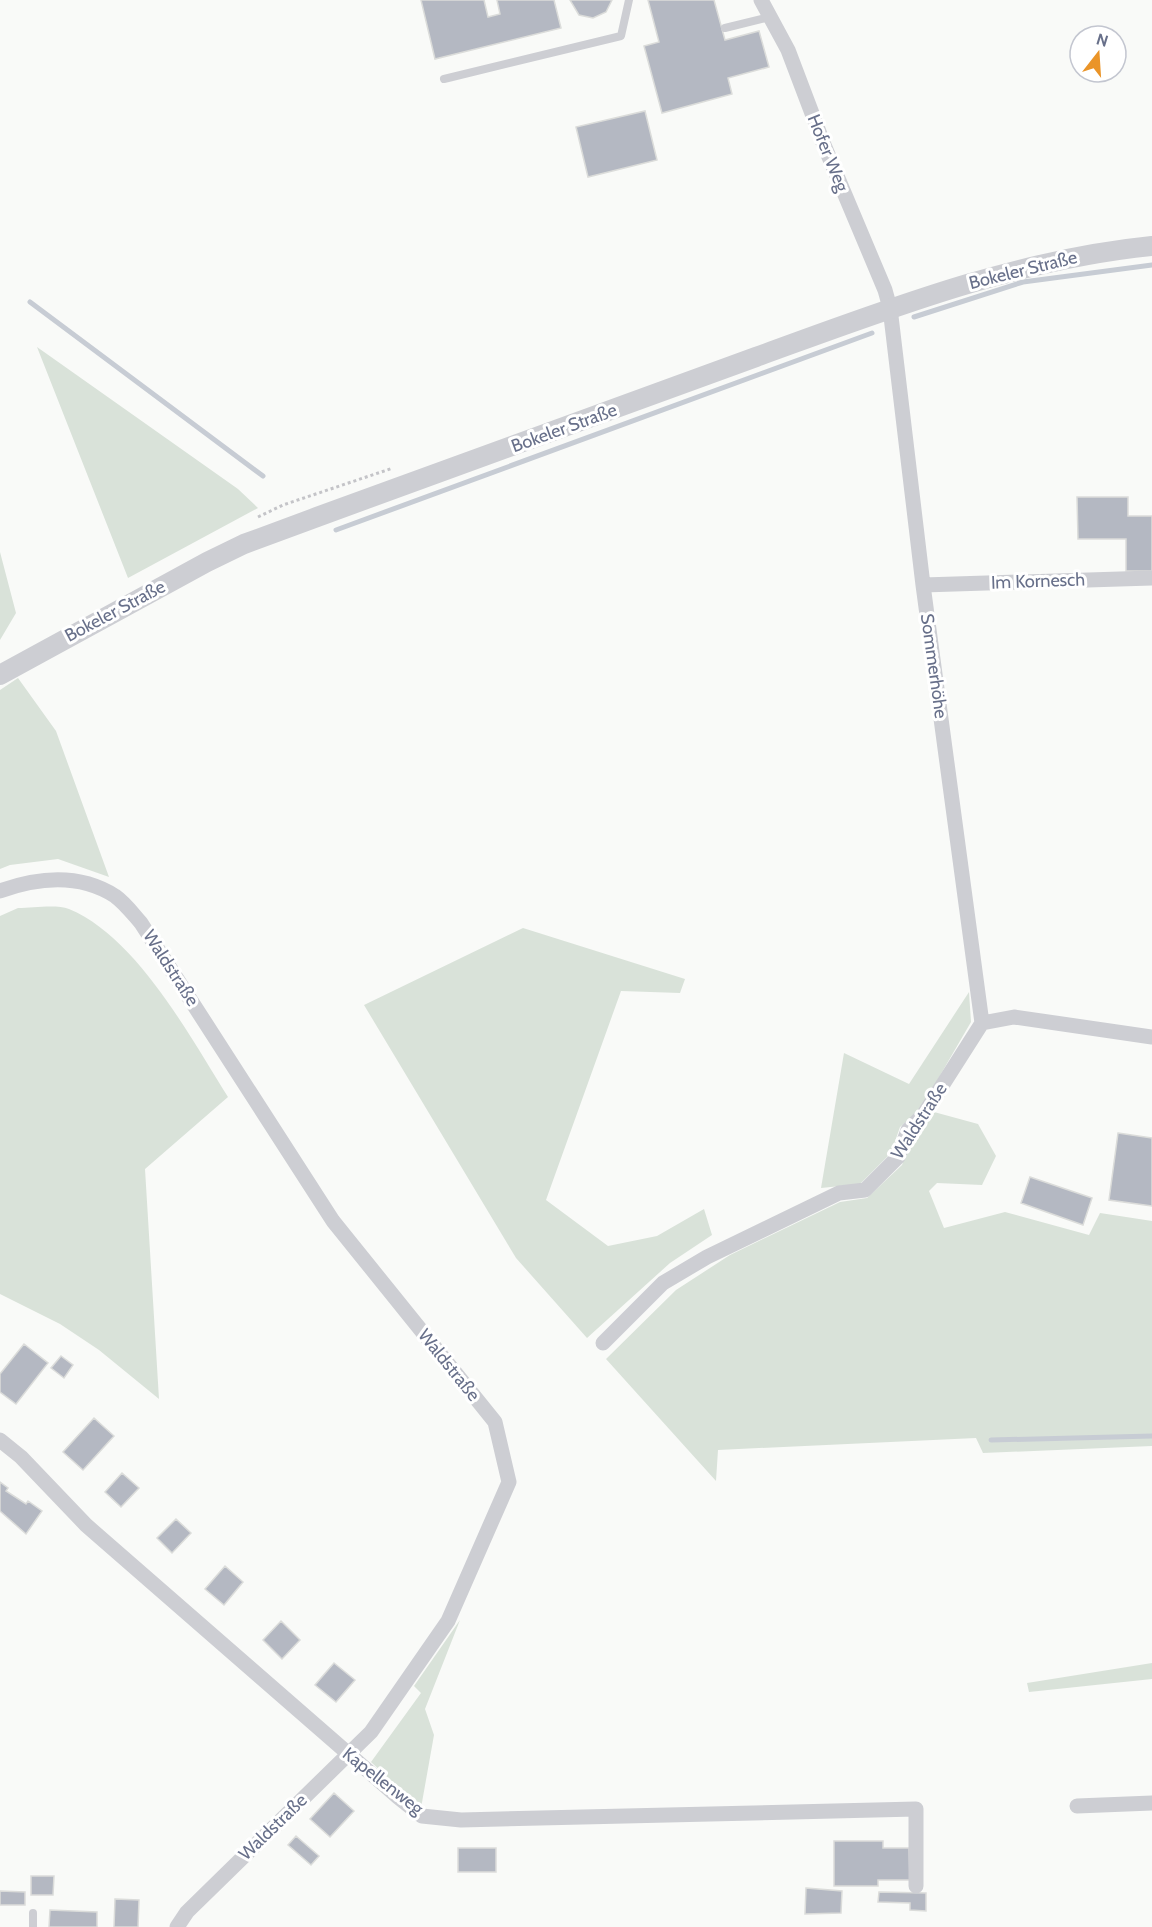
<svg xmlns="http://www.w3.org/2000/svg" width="1152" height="1927" viewBox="0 0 1152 1927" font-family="Cabin,sans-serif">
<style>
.green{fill:#d9e2d9}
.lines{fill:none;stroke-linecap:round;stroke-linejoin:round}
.stream{stroke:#c7ccd4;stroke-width:5}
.building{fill:#b4b8c2;stroke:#dbdcda;stroke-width:1.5}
.path{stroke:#c4c4c8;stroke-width:3;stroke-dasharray:3 3;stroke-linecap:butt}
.service{stroke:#cdced3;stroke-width:8}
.minor{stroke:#cdced3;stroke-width:15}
.tertiary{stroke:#cdced3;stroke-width:20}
.labels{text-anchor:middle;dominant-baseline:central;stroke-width:6;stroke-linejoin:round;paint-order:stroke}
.street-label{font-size:18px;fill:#68708a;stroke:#fff}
</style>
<rect width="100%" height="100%" fill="#f9faf8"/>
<path class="green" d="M37 347 238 489 258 508 128 578Z
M0 552 16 613 0 640Z
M18 678 56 731 109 877 58 859 10 865 0 869V690Z
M18 908C33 908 56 904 69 909 137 937 190 1037 228 1097L145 1169 159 1399 99 1350 60 1324 0 1294V916Z
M523 928 685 979 680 993 621 991 546 1200 608 1246 657 1236 704 1209 712 1235 670 1263 587 1338 516 1258 364 1005Z
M969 992 971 1022 920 1110 900 1127 891 1153 860 1184 821 1188 844 1053 909 1084Z
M934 1112 978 1124 996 1156 982 1185 937 1183 929 1191 944 1228 1005 1212 1089 1235 1100 1213 1152 1221V1446L983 1453 976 1438 718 1450 716 1481 606 1359 676 1290 730 1255 840 1202 867 1198 902 1165 913 1135Z
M460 1620 425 1709 434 1735 421 1808 371 1762 421 1693 414 1686Z
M1152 1663V1679L1029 1692 1027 1683Z"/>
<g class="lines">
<path class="stream" d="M30 302 263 476
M914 317 1023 282 1152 265
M336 530 872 333
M991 1440 1152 1436"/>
</g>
<path class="building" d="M421 0H484L488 17 500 14 497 0H554L561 28 435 59Z
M570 0H612L606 12 593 18 579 15Z
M648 0H714L725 40 759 31 769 67 728 78 732 94 662 113 644 46 659 42Z
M645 111 657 160 588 177 576 127Z
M1077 497H1128V516H1152V571H1126V539H1078Z
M1118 1133 1152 1138V1206L1109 1200Z
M1030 1177 1092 1198 1083 1225 1021 1203Z
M24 1344 48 1363 16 1404 0 1392V1374Z
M61 1356 73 1365 64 1378 51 1368Z
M94 1418 114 1436 83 1470 63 1452Z
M122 1473 139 1488 121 1507 105 1492Z
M0 1482 8 1488 6 1491 26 1504 28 1501 42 1511 26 1534 0 1511Z
M176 1519 191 1533 172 1553 157 1538Z
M225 1566 243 1582 224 1605 205 1589Z
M281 1621 300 1640 282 1659 263 1640Z
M334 1663 355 1680 336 1702 315 1685Z
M334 1793 354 1811 330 1837 310 1819Z
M296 1836 319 1856 311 1865 288 1845Z
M834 1841H883V1848H909L910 1880H878V1886H834Z
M458 1848H496V1872H458Z
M31 1876H54L53 1895H31Z
M806 1888 842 1891 841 1913 805 1914Z
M0 1891 25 1892V1905H0Z
M879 1892 926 1893V1911L910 1910V1903L878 1902Z
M115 1899 139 1900 138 1927H114Z
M50 1910 97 1912V1927H49Z"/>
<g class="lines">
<path class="path" d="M258 517 283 505 393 468"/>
<path class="service" d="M725 28 770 17
M444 79 621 36 629 0
M33 1927V1913"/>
<path class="minor" d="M761 0 788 50 824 145 885 290 890 308 923 585 982 1023
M923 585 1152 578
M0 891C39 877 79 873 115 896 125 903 133 914 141 923L333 1221 495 1422 509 1482 448 1621 371 1732 187 1912 177 1927
M603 1343 663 1283 707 1257 839 1193 865 1190 898 1157 908 1130 924 1114 982 1023 1014 1017 1152 1037
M0 1440 21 1457 86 1525 398 1797 422 1816 461 1820 916 1809V1886
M1077 1806 1152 1803"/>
<path class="tertiary" d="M0 675 207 562 244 544 317 517C463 465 609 410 756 357 886 310 1013 260 1152 246"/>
</g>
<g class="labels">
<g class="street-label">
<text transform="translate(828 153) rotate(68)">Hofer Weg</text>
<text transform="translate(1023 270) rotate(-14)">Bokeler Straße</text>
<text transform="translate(564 428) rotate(-20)">Bokeler Straße</text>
<text transform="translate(1038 581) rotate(-2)">Im Kornesch</text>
<text transform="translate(115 611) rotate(-28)">Bokeler Straße</text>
<text transform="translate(934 666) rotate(82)">Sommerhöhe</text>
<text transform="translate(171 968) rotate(57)">Waldstraße</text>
<text transform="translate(919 1121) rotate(-57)">Waldstraße</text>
<text transform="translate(449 1365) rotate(51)">Waldstraße</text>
<text transform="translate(383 1781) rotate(38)">Kapellenweg</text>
<text transform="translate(273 1827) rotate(-44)">Waldstraße</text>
</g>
</g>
<g transform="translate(1098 54) rotate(17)"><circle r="28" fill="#ffffff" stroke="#c3c6d0" stroke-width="1.5"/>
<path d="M0-4.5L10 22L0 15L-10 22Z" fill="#ea9428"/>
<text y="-9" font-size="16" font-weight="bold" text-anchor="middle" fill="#68708a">N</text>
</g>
</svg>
